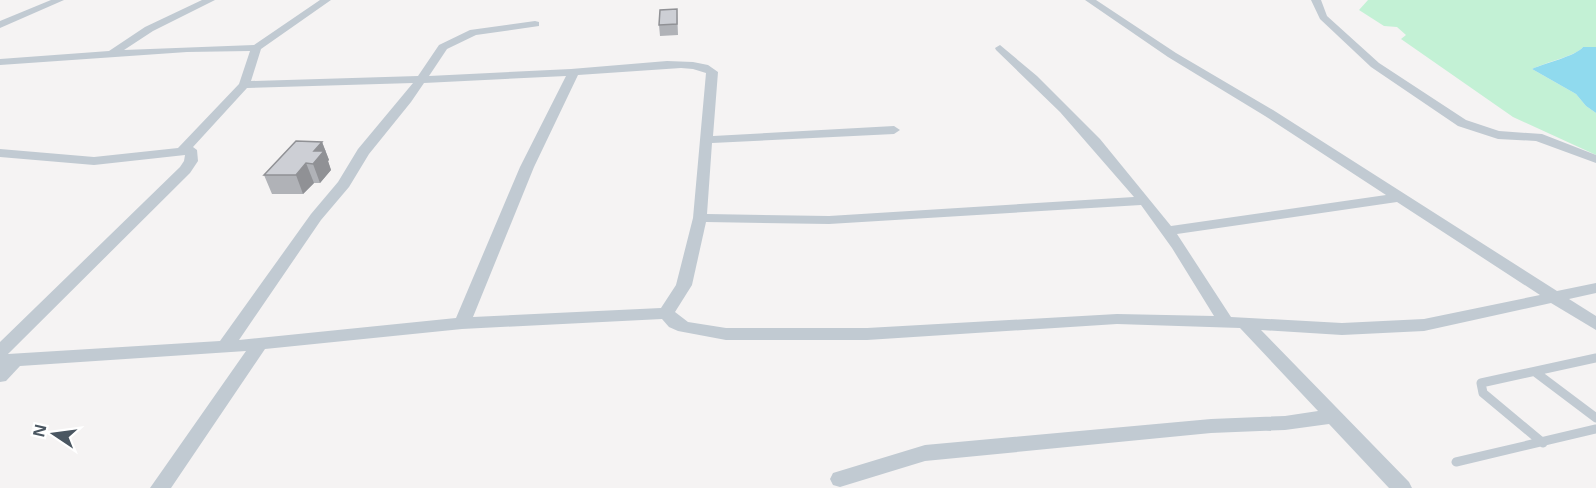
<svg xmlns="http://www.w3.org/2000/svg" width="1596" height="488" viewBox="0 0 1596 488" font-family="'Open Sans',sans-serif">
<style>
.green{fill:#c3f1d5}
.water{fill:#90daee}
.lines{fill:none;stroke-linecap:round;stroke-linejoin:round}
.service{stroke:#c1cad2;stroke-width:9}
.minor{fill:#c1cad2;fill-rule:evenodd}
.wall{fill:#b0b2b7}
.shaded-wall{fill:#909195}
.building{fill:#cdcfd5;stroke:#909195;stroke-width:1.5}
</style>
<rect width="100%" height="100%" fill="#f5f3f3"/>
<path class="green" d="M1368 0H1596V47H1583C1576 56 1546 62 1532 69L1576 94 1586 106 1596 113V155L1513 117 1401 39 1406 35 1397 27 1384 26 1359 10Z"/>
<path class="water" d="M1583 47H1596V113L1586 106 1576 94 1532 69C1545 63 1576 56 1583 47Z"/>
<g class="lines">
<path class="service" d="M1535 372 1596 418
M1543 443 1483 393 1481 383 1596 358
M1456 462 1596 429"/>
<path class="minor" d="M51 0H64L0 28V21Z
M202 0H215L153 31 124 50 254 45 320 0H331L261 49 251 81 418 76 439 45 470 30 535 21 539 22V26L476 35 447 49 429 76 571 69 667 61 693 62 708 65 718 72 713 136 894 126 900 130 894 134 712 143 707 214 829 216 1134 197 1060 112 996 50 995 48 1000 45 1037 76 1100 139 1171 226 1386 195 1265 116 1168 57 1085 0H1096L1176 53 1273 110 1557 291 1596 283V293L1569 299 1596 316V330L1551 303 1424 331 1342 335 1261 330 1409 482 1412 488H1389L1329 424 1285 430 1211 433 925 461 840 487 833 485 830 479 833 473 925 445 1211 419 1285 416 1318 411 1240 328 1117 324 867 340H726L678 331 669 327 662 319 462 329 265 349 171 488H150L246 351 20 366 6 381 0 382V342L180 167 184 161 185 155 94 165 0 157V149L94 157 178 148 239 84 250 51 187 52 0 65V59L109 51 145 27ZM681 68 693 69 706 73 693 218 676 285 661 308 473 317 534 167 578 75ZM566 76 520 167 456 318 239 340 321 220 349 187 369 154 411 102 424 83ZM413 83 358 149 338 182 311 214 220 341 8 354 190 173 198 161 197 150 193 147 247 88ZM1397 202 1540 295 1424 319 1342 323 1231 317 1177 234ZM1141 205 1172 248 1214 316 1117 314 867 328H726L688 322 675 312 692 285 706 222 829 224Z
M1311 0H1321L1327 16 1379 63 1466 120 1499 131 1542 134 1596 155V163L1536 141 1498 139 1458 126 1371 67 1320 19Z"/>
</g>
<path class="wall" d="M677 9 678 35 660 36 659 25Z
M322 142 329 160 328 161 331 170 320 183H314L303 194H272L264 175Z"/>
<path class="shaded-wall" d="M322 142 329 160 328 161 331 170 320 183 313 164 314 151Z
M306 163 314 183 303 194 296 175Z"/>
<path class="building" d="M677 9V24L659 25 660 10Z
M296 141 322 142 314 151H324L313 164 306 163 296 175H264Z"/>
<g transform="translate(54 434) rotate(283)" stroke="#ffffff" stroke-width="4.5" paint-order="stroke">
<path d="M0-4.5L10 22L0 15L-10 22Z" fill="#4a5661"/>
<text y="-9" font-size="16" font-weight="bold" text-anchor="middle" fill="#4a5661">N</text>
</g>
</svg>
